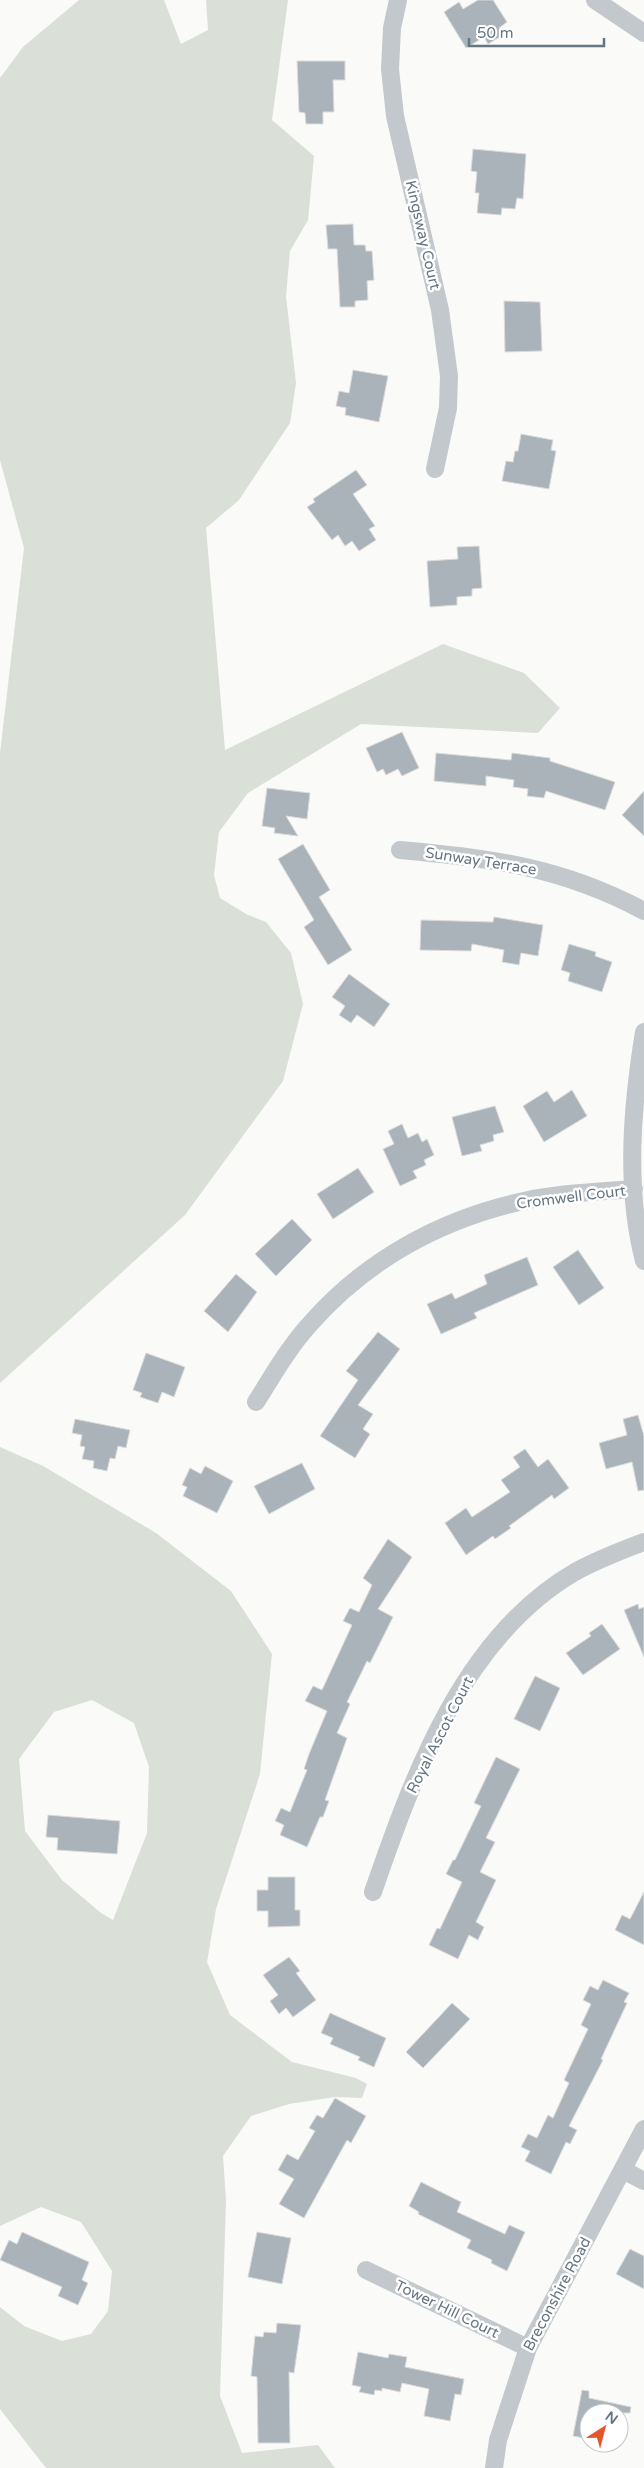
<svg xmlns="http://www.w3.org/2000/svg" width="644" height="2468" viewBox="0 0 644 2468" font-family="'Varela Round',sans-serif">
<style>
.green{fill:#dadfd7;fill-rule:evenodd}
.building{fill:#aab3b9;stroke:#dcdcda}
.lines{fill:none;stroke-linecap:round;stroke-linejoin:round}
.minor{stroke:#c3c8cc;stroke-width:18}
.labels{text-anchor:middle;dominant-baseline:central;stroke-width:5;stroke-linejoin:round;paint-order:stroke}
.street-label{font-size:15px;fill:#657683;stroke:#fff}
</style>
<rect width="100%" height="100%" fill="#fafaf8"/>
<path class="green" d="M79 0H164L181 44 208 30 206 0H288L272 120 314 156 308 220 290 251 286 296 296 383 290 423 239 500 206 528 225 750 443 644 524 673 560 708 538 733 361 724 248 793 219 832 214 875 220 898 246 914 266 922 291 953 303 1004 283 1081 185 1215 0 1383V753L24 548 0 460V78L23 47Z
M0 1447 43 1466 156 1533 231 1591 272 1654 260 1774 216 1909 207 1962 230 2015 292 2062 356 2078 367 2084 362 2098 335 2097 289 2104 251 2116 223 2156 226 2201 220 2396 242 2453 318 2445 335 2468H46L0 2409V2307L24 2326 62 2341 91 2334 108 2311 112 2271 81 2222 41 2207 0 2226ZM92 1700 134 1723 149 1767 147 1833 113 1920 101 1913 62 1880 25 1831 19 1759 54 1712Z"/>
<path class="building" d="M478 0H493L507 22 499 28 503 35 488 44 484 37 466 48 444 12 459 2 463 9Z
M297 61H345V80H333L334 112H323V124H306L305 113 299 112Z
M473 149 526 154 523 199 517 198 515 209 502 208 501 215 477 213 479 193H475L477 172 471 171Z
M353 224 354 245H365L366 251H372L374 280 367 281 368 300 355 301V307H340L337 249H328L326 225Z
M504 301 540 302 542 351 505 352Z
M353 370 388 376 379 422 345 415 346 408 336 406 339 391 349 393Z
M521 434 553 440 551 450 556 451 549 489 502 481 506 461 513 462 515 451H518Z
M356 470 367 485 353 494 375 526 369 529 376 540 359 551 352 541 345 546 338 535 332 540 307 507 315 502 313 499Z
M479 546 482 588 472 589V596L457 597V605L430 607 427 561 458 559 457 547Z
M402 732 419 768 402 776 398 769 386 775 383 769 377 772 366 748Z
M436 753 511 760 512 753 550 758V761L615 782 605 810 546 791 544 798 527 796 528 789 513 787 514 780 486 776V786L434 781Z
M267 788 310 793 307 819 286 816 298 836 274 833 275 828 262 826Z
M644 791V836L622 815Z
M303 844 330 890 319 897 352 950 328 965 304 927 314 920 278 859Z
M494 917 543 925 538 956 521 953 519 965 502 962 504 950 472 944 471 951 420 950 421 920 493 922Z
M569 944 596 952 595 956 612 962 602 992 568 981 570 973 561 970Z
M349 974 390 1004 374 1027 357 1015 351 1023 339 1015 345 1006 332 997Z
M572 1090 587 1116 544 1142 523 1106 547 1091 554 1102Z
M495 1106 504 1132 493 1135 494 1141 480 1145 482 1151 462 1156 452 1117Z
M402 1124 408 1138 418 1133 422 1142 427 1139 434 1155 424 1160 426 1165 413 1171 417 1178 400 1186 383 1149 394 1144 388 1131Z
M358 1168 374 1192 333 1219 317 1194Z
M292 1219 312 1240 276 1276 255 1254Z
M578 1250 604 1288 579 1305 553 1267Z
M527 1257 538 1285 474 1313 477 1318 441 1334 427 1304 452 1293 455 1299 487 1284 484 1275Z
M236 1274 257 1292 228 1332 204 1311Z
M378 1332 400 1349 358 1405 373 1414 363 1429 370 1434 355 1458 320 1436 358 1380 346 1371Z
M146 1353 185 1367 174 1397 162 1392 158 1403 140 1397 142 1393 133 1390Z
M638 1415 644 1436V1490L638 1491 632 1462 606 1469 599 1443 627 1435 623 1419Z
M75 1419 130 1430 126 1448 118 1446 115 1459 110 1458 107 1471 93 1468 94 1461 82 1459 85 1447 80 1446 82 1435 72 1433Z
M525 1449 538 1467 548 1459 569 1488 554 1499 552 1495 509 1526 511 1528 495 1539 493 1536 466 1555 445 1523 466 1508 472 1517 510 1492 501 1480 520 1467 513 1457Z
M302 1463 315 1489 269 1514 254 1486Z
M205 1466 233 1481 217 1513 183 1496 187 1487 182 1485 190 1468 201 1474Z
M388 1539 412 1557 378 1609 393 1617 370 1663 367 1661 347 1702 350 1704 337 1733 347 1738 325 1800 329 1801 323 1817H320L307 1847 280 1835 284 1825 275 1821 281 1808 290 1812 307 1770 304 1769 309 1754 327 1711 305 1701 313 1686 322 1690 352 1625 343 1621 350 1608 359 1612 372 1585 363 1578Z
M638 1604 639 1609 644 1607V1657L624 1610Z
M602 1624 620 1649 583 1675 566 1653 591 1636 589 1633Z
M535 1676 560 1688 540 1731 514 1719Z
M496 1757 520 1769 486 1838 495 1842 480 1872 496 1880 476 1922 484 1927 478 1940 469 1935 458 1959 429 1945 437 1928 440 1929 462 1882 446 1874 453 1860H455L481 1806 474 1803Z
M48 1815 120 1821 117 1854 57 1850 58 1838 46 1837Z
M268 1877H295V1910H300V1926L268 1927V1911H257V1890H268Z
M644 1892V1945L615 1930 622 1915 630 1919Z
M289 1957 300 1971 296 1973 316 2000 293 2017 286 2008 279 2014 270 2001 278 1995 263 1975Z
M603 1980 629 1993 624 2002 627 2003 601 2059 603 2060 569 2126 577 2130 570 2144 566 2142 551 2174 525 2161 530 2151 521 2147 528 2134 537 2138 548 2115 553 2118 569 2083 564 2080 588 2029 581 2025 591 2004 583 2000 590 1986 598 1990Z
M452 2003 470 2019 423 2068 406 2052Z
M330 2013 386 2038 374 2067 358 2060 360 2057 330 2044 333 2038 321 2033Z
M335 2098 366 2116 351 2143 347 2140 304 2218 279 2204 294 2179 278 2170 287 2154 298 2160 315 2131 309 2128 317 2115 323 2118Z
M421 2182 461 2202 457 2212 505 2234 509 2225 525 2232 507 2271 491 2263 492 2260 467 2248 471 2240 418 2214 419 2212 409 2206Z
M22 2232 89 2262 82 2280 88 2283 78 2305 58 2296 62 2287 0 2260 9 2240 17 2244Z
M257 2232 291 2238 282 2284 248 2277Z
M630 2249 644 2256V2289L616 2274Z
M277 2323 301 2325 294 2373 289 2372 290 2443H258L257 2377 251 2376 255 2336 263 2337 264 2332 276 2333Z
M358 2352 388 2358 389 2354 407 2357 405 2367 464 2379 461 2395 455 2394 450 2421 424 2416 429 2389 402 2383 400 2392 382 2388V2391L375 2390 374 2395 359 2392 361 2387 352 2385Z
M582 2390 589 2391V2398L631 2407 630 2413H589V2439L573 2436Z"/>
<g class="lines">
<path class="minor" d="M398 0 392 28 390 69 395 116 440 310 449 376 448 408 435 469
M595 0 644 33
M400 850C491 858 562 867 644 911
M644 1032C632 1106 625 1187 644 1261
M256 1402C273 1375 289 1347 310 1324 366 1260 441 1219 524 1201 560 1193 597 1192 634 1189
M373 1892C413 1776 463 1637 575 1572 597 1560 620 1551 644 1542
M623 2170 644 2181
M366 2270 528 2348
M494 2468 498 2440 528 2348 644 2129"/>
</g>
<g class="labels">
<g class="street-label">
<text transform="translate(423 235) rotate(77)">Kingsway Court</text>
<text transform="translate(481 861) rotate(9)">Sunway Terrace</text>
<text transform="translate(571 1197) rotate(-7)">Cromwell Court</text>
<text transform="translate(440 1735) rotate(-63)">Royal Ascot Court</text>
<text transform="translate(557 2294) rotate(-62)">Breconshire Road</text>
<text transform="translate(447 2309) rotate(26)">Tower Hill Court</text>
</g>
</g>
<g transform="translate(604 2428) rotate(36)"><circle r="24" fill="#ffffff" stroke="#c1c8cd"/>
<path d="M0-4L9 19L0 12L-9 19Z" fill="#e4572e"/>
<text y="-8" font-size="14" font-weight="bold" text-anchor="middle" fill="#657683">N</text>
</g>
<path d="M469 38v8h135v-8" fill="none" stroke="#657683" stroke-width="2.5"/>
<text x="477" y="38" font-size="15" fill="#657683" stroke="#ffffff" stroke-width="4" paint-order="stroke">50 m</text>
</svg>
